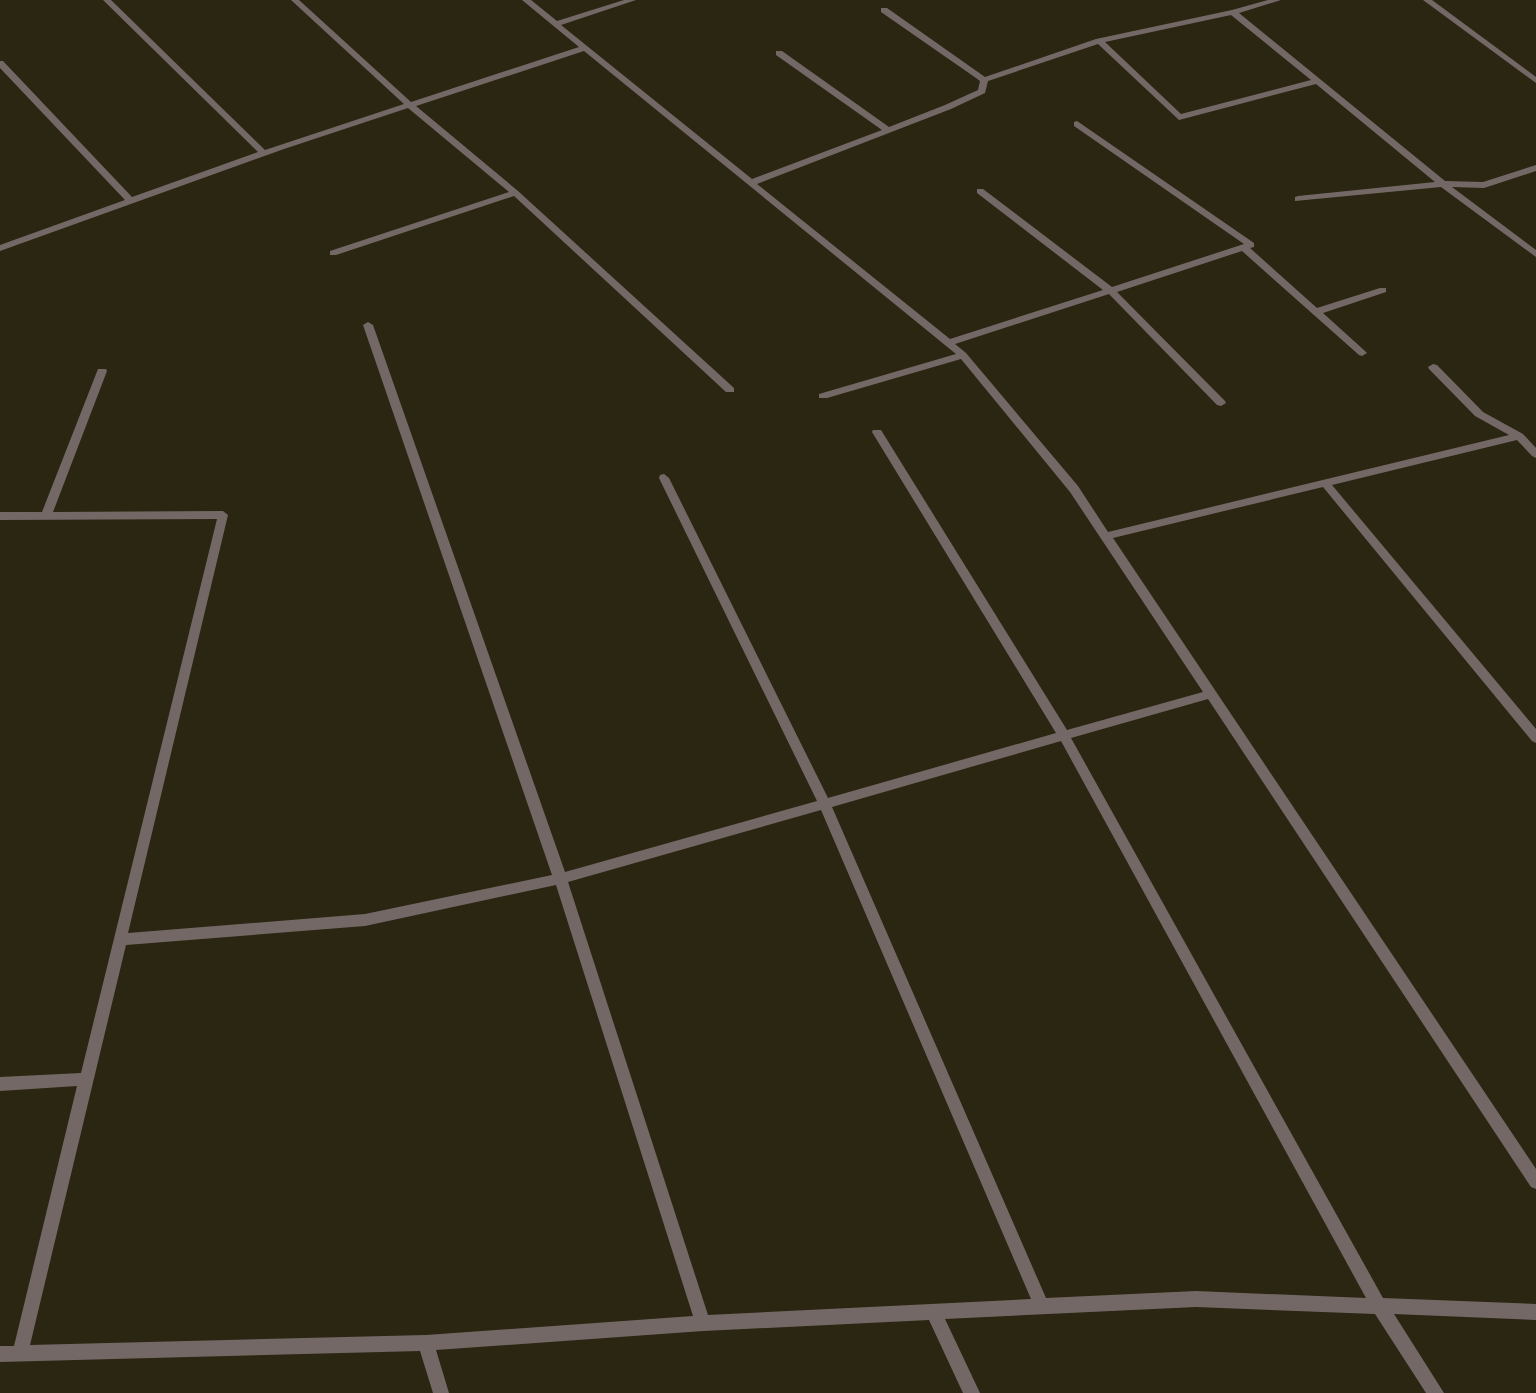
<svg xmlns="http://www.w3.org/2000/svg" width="1536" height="1393" viewBox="0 0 1536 1393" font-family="Rubik,sans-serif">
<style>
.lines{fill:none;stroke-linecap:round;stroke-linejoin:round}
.street{fill:#746867;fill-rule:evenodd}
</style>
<rect width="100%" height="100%" fill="#2b2611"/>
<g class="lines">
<path class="street" d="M103 0H111L265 150 404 104 291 0H299L411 102 579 47 522 0H531L557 21 624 0H636L561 25 752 179 882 130 776 55V51H782L889 127 945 105 978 90 980 81 976 78 881 12V8H887L985 77 1096 39 1232 10 1268 0H1281L1239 13 1445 181 1483 182 1536 165V171L1484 188 1452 187 1536 250V257L1441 187 1295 201V197L1298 196 1435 182 1316 84 1179 120 1098 44 988 81 985 93 951 109 757 184 950 339 1103 290 977 193V189H983L1112 287 1244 244 1074 126V122L1077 121 1254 243V247L1250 248 1317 308 1380 288H1386V292L1323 313 1365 351 1367 353 1362 356 1359 355 1242 251 1117 292 1225 401 1226 403 1221 406 1217 405 1109 294 955 344 966 353 1078 486 1108 532 1509 435 1475 416 1429 369 1428 367 1433 364 1437 365 1483 412 1523 434 1536 448V458L1532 456 1517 440 1332 485 1536 729V743L1532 741 1323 487 1113 538 1536 1169V1189L1531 1187 1208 699 1071 738 1383 1298 1536 1304V1320L1394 1314 1444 1393H1426L1375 1314 1196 1307 945 1319 980 1393H963L929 1320 703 1331 436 1350 449 1393H433L420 1351 0 1362V1346H14L77 1086 0 1091V1077L81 1073 217 519 0 520V512H42L98 369H106L107 371 53 512 223 511 228 515 128 933 365 914 552 875 363 325 368 322 373 325 565 872 817 801 659 478 660 475 664 474 669 478 828 798 1056 733 872 432 873 430H881L1067 730 1203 692 1070 492 961 359 827 398H819V394L956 354 584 51 416 106 518 191 734 388V392H726L514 196 336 255H330V251L509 192 408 108 284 149 0 251V245L125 200 0 68V61H3L132 197 258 152ZM1231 15 1311 80 1181 114 1105 42ZM1061 741 1366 1298 1196 1291 1046 1298 832 807ZM821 810 1031 1299 708 1315 568 882ZM556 885 693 1316 426 1335 30 1345 126 945 365 926Z
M1423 0H1432L1536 77V83Z"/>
</g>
</svg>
